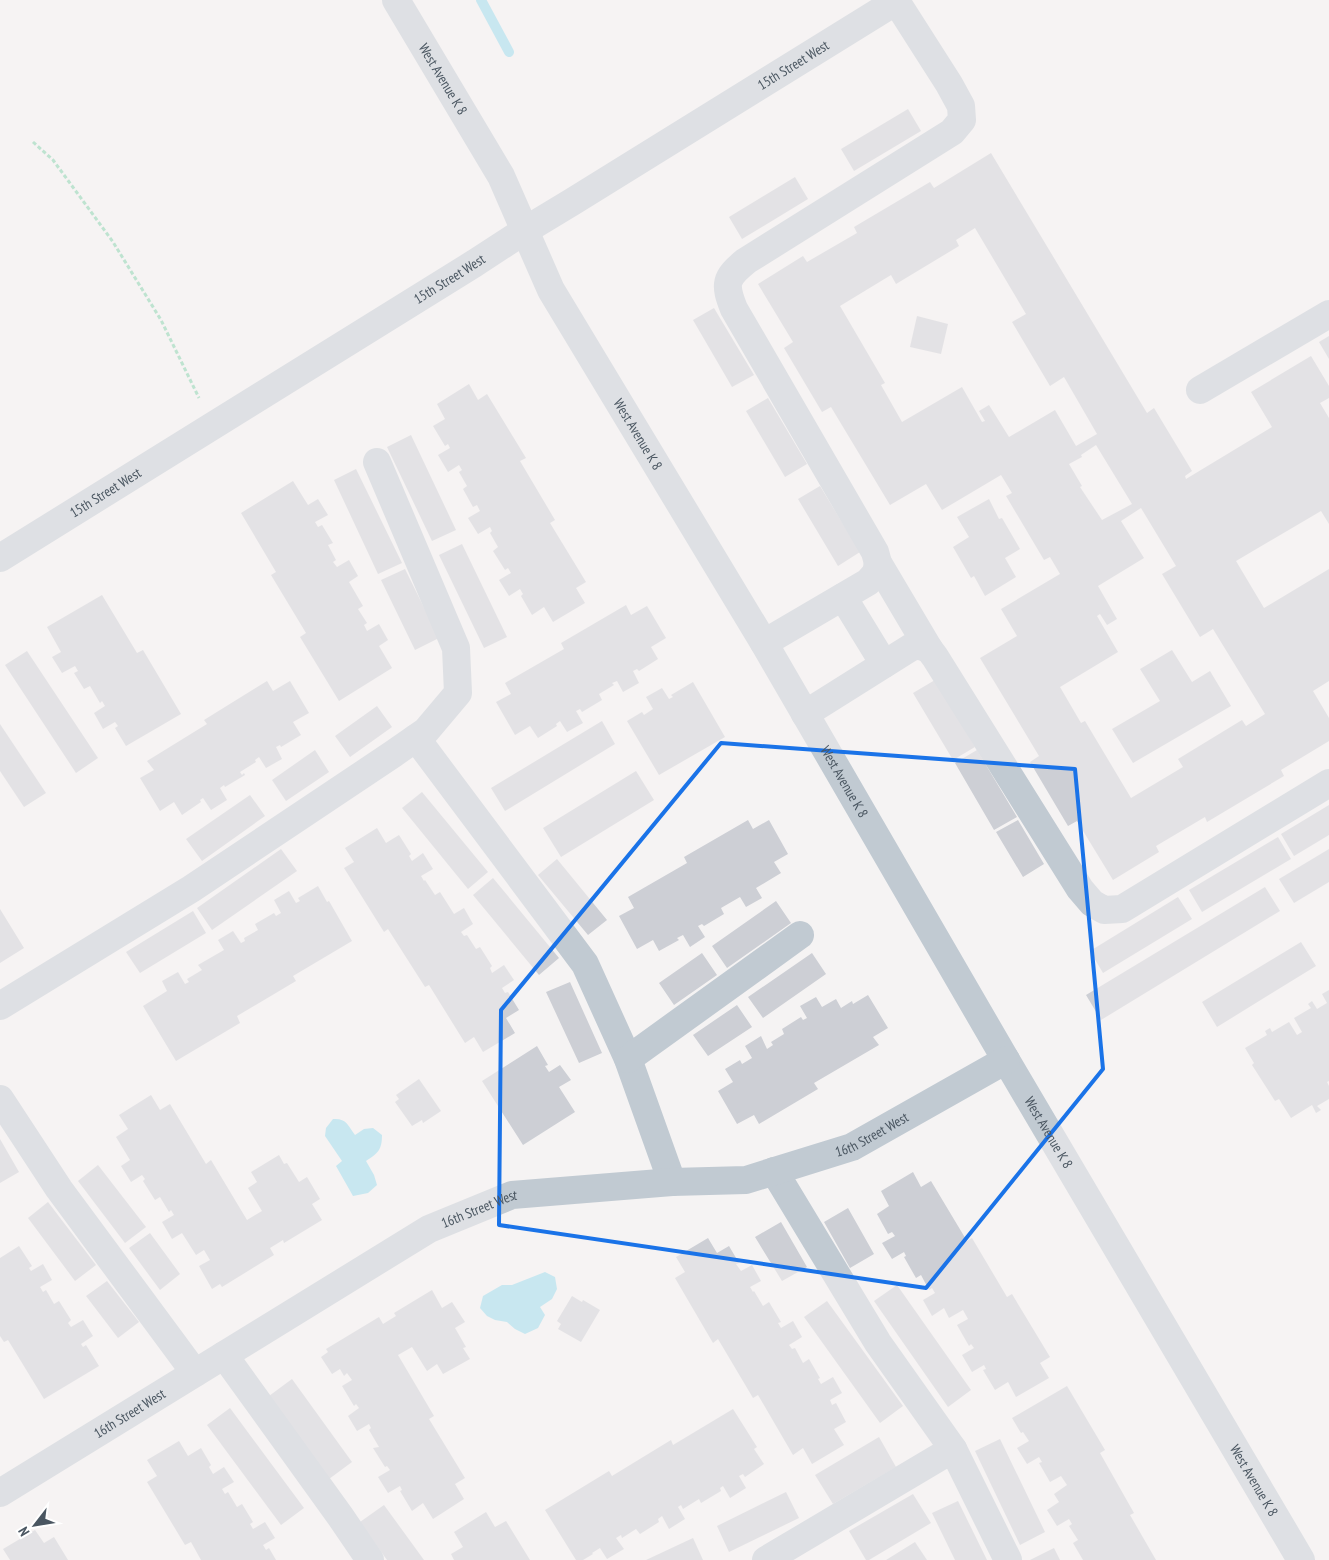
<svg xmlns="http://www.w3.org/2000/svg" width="1329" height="1560" viewBox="0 0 1329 1560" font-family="'PT Sans Narrow',sans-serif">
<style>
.water{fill:#90daee}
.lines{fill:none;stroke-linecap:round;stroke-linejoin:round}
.stream{stroke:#90daee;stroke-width:10}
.building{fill:#cdcfd5;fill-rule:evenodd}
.path{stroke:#7ad0a6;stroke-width:3;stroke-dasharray:4 2.5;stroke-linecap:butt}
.minor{stroke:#c1cad2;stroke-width:28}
.marked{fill:none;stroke:#1a73e8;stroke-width:4;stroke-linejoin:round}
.labels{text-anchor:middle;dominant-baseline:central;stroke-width:4;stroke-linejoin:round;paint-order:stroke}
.street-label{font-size:14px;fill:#4a5661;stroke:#fff}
</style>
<rect width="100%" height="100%" fill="#f5f3f3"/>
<path class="water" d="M333 1119C346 1118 348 1125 355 1135L364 1129 373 1128 382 1135C382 1150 378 1153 366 1161L374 1175 377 1185 368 1193 353 1196 336 1166 342 1161 325 1136 326 1128Z
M545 1272 555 1277 557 1289 552 1299 540 1307 545 1315 538 1328 525 1334 515 1329 507 1322 495 1320 487 1316 480 1308 483 1296 502 1285H512Z"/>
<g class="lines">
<path class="stream" d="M481 0 509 52"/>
</g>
<path class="building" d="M908 109 921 131 854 171 841 149Z
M991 153 1147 413 1154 408 1192 471 1185 476 1186 479 1272 427 1251 392 1311 356 1329 386V398L1320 403 1329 418V524L1321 511 1236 561 1264 608 1329 569V681L1313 691 1329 718V741L1281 770 1284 776 1207 822 1205 817 1156 846 1159 852 1113 880 1077 821 1068 826 1030 762 1039 756 980 658 1017 636 1001 609 1060 574 1050 557 1044 560 1006 496 1012 493 1001 475 942 510 926 484 890 505 831 407 822 412 784 348 793 342 758 284 803 256 807 262 857 233 854 227 930 182 934 188ZM975 228 1026 314 1012 322 1050 386 1064 377 1097 434 1076 446 1055 410 1009 437 989 405 979 411 985 421 982 422 962 387 902 422 881 385 885 383 840 306 891 275 896 284 959 246 956 240ZM1096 445 1132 504 1102 520 1080 487 1082 486 1069 464 1082 457 1081 455ZM1141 508 1176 566 1162 574 1200 637 1213 629 1265 714 1246 726 1242 720 1178 759 1183 767 1131 798 1085 721 1081 723 1060 687 1118 652 1097 616 1100 614 1107 625 1117 619 1098 586 1144 558 1121 521Z
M795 177 808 199 742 239 729 217Z
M714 308 754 375 732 387 693 320Z
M917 316 948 324 941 354 910 347Z
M1329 336V359L1319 342Z
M469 384 478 400 487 394 526 458 520 461 555 520 550 523 586 582 576 588 585 603 553 622 544 607 532 615 521 596 523 594 520 589 509 596 499 580 511 573 508 568 505 570 493 551 498 547 490 533 492 531 490 527 478 534 468 518 480 511 477 505 473 507 463 489 467 486 459 472 462 470 459 465 448 472 438 455 450 448 448 444 445 446 433 426 445 419 437 404Z
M768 398 807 464 785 477 746 411Z
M411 435 456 530 432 541 387 447Z
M356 469 402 563 378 574 334 480Z
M293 481 308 505 318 499 328 515 315 522 318 527 322 525 333 543 328 545 336 560 333 562 337 567 349 560 358 576 349 582 363 606 358 609 367 623 364 625 367 631 379 624 388 640 379 646 392 668 339 701 300 637 306 633 271 575 276 572 241 513Z
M820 486 860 552 838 566 798 499Z
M989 499 999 519 1002 518 1020 549 1005 558 1016 577 985 596 974 576 971 578 953 547 969 537 957 517Z
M462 544 507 637 484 648 439 555Z
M405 569 439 638 415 650 381 580Z
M102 595 137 653 143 650 181 714 126 746 115 728 118 726 115 722 103 729 94 713 105 706 102 701 100 703 90 686 84 689 74 673 78 671 75 666 62 673 52 657 61 652 47 627Z
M626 605 631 615 647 606 666 638 651 647 658 659 639 671 637 669 633 671 639 683 623 692 617 681 612 683 614 685 599 694 602 700 582 712 580 709 576 711 583 723 567 732 560 721 556 724 557 726 538 738 530 726 515 735 496 702 511 694 505 683 564 649 561 643Z
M1172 650 1192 682 1210 671 1231 706 1133 763 1112 729 1160 701 1140 669Z
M27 651 98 758 76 773 5 665Z
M935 680 975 747 953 760 913 693Z
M267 681 273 691 290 681 309 713 293 722 301 735 281 747 280 745 276 747 282 759 266 768 259 757 255 760 256 762 240 772 242 775 244 773 245 775 225 787 224 785 220 788 227 800 211 810 203 798 200 800 201 802 182 815 174 802 160 811 140 778 154 770 147 761 207 724 204 720Z
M693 682 725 737 659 775 627 721 642 712 644 715 653 709 646 697 662 688 669 699 673 697 671 695Z
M377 706 392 727 350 757 335 736Z
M602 721 615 744 505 811 491 788Z
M0 724 46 793 24 807 0 771Z
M315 750 329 772 286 801 272 780Z
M977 750 1017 817 994 830 955 763Z
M636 771 654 800 561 857 543 828Z
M422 792 488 872 468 889 402 808Z
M250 795 265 816 202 861 186 839Z
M1329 805V835L1294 856 1281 834Z
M748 820 753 829 769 820 788 854 774 862 781 873 756 888 762 898 746 907 740 897 721 908 724 914 704 926 702 924 698 926 705 937 690 947 683 935 677 938 679 940 659 951 653 940 637 949 619 916 634 908 628 897 687 863 684 857Z
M1018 820 1044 864 1023 877 996 832Z
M377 828 386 843 399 835 411 854 409 856 412 861 423 853 433 869 421 876 424 881 425 880 435 895 440 892 454 914 464 908 473 924 461 932 464 936 467 935 476 949 480 947 492 966 490 968 492 973 504 965 514 980 502 988 505 993 508 992 519 1010 506 1018 515 1033 483 1052 474 1037 465 1043 429 985 425 987 388 929 384 932 344 868 354 862 345 848Z
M1278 837 1291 859 1202 912 1189 890Z
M281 849 297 871 212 930 197 908Z
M1329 849V882L1294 903 1279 879Z
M557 859 607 920 588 935 538 875Z
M493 878 559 958 539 975 473 895Z
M318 886 327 902 329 901 352 941 293 976 296 981 237 1016 240 1023 176 1061 143 1006 167 991 162 981 178 972 185 984 189 982 187 979 202 970 198 965 224 950 218 940 233 931 241 943 245 941 244 938 258 930 255 924 274 913 276 916 281 913 274 900 289 891 296 903 300 901 298 898Z
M1265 887 1280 911 1101 1020 1086 995Z
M1178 897 1192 919 1103 973 1090 951Z
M776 901 791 923 727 968 712 946Z
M0 909 24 948 0 963Z
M193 911 206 933 140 973 126 952Z
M1301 942 1316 966 1217 1027 1202 1002Z
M702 953 717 975 674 1005 659 983Z
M812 953 826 974 763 1018 748 997Z
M570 982 602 1053 579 1063 546 992Z
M1329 990V1081L1327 1082 1329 1086V1099L1317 1106 1321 1110 1316 1113 1312 1105 1291 1118 1279 1099 1275 1101 1252 1065 1254 1063 1245 1048 1267 1035 1265 1031 1270 1028 1272 1032 1289 1022 1297 1035 1302 1032 1294 1018 1311 1008 1308 1004 1312 1001 1317 1009 1327 1003 1322 994Z
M868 995 888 1028 873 1037 879 1045 814 1083 818 1089 759 1124 754 1115 737 1124 718 1091 733 1082 725 1069 740 1060 742 1064 752 1058 745 1046 761 1036 767 1049 773 1045 771 1042 784 1034 782 1029 801 1017 803 1020 807 1018 800 1006 816 997 822 1007 836 999 841 1008 852 1001 853 1004Z
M737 1005 752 1027 708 1056 693 1035Z
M537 1046 548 1065 545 1066 549 1072 560 1065 571 1080 559 1087 575 1112 523 1145 482 1081Z
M419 1079 441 1111 423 1123 422 1120 412 1126 395 1102 399 1099 396 1095Z
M151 1095 160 1110 170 1104 206 1164 211 1160 247 1220 262 1211 248 1188 257 1182 251 1172 279 1155 284 1164 287 1163 299 1182 307 1177 320 1199 312 1204 322 1220 284 1243 283 1240 270 1248 274 1255 222 1287 220 1284 212 1289 199 1266 210 1260 204 1250 196 1255 182 1233 172 1239 162 1222 174 1215 171 1210 169 1212 160 1197 155 1200 143 1181 145 1179 142 1175 131 1182 121 1166 130 1160 116 1137 128 1129 119 1115Z
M0 1139 19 1172 0 1183Z
M98 1165 146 1227 125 1243 78 1181Z
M913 1172 921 1187 931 1181 967 1241 972 1238 1007 1297 1012 1294 1050 1357 1040 1363 1049 1378 1016 1397 1008 1382 995 1390 983 1370 986 1369 984 1365 972 1372 962 1355 974 1348 971 1344 969 1346 957 1325 968 1319 963 1310 949 1318 944 1308 932 1316 923 1300 935 1293 932 1288 929 1290 921 1275 916 1278 904 1257 906 1256 904 1252 892 1259 882 1243 895 1236 892 1232 888 1234 877 1214 889 1206 881 1191Z
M48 1202 96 1265 75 1281 28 1218Z
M848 1208 874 1254 850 1268 824 1222Z
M781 1222 807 1267 782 1281 755 1237Z
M150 1233 180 1274 160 1290 129 1248Z
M708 1238 717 1253 729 1246 739 1263 736 1264 741 1271 752 1265 761 1281 750 1287 753 1292 754 1291 763 1306 769 1302 781 1322 778 1323 781 1328 793 1321 802 1337 789 1345 792 1349 795 1348 803 1363 809 1359 820 1378 818 1379 821 1384 833 1377 842 1393 830 1400 832 1405 836 1403 846 1422 834 1429 844 1445 812 1464 803 1448 793 1455 758 1395 753 1398 718 1339 713 1343 675 1278 685 1272 676 1257Z
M19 1246 32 1266 29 1268 31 1271 43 1264 52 1280 40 1287 43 1292 46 1290 54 1304 59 1301 71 1320 68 1323 71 1327 83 1320 93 1336 81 1344 83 1347 86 1345 99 1366 44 1399 8 1340 4 1342 0 1336V1258Z
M107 1281 139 1322 118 1338 86 1296Z
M897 1285 971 1390 948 1407 874 1301Z
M432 1290 442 1308 452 1302 465 1322 455 1328 466 1347 463 1348 470 1359 443 1374 437 1364 427 1371 412 1347 398 1355 434 1416 429 1419 465 1478 455 1484 464 1499 433 1519 423 1503 412 1511 400 1491 402 1490 400 1486 388 1493 378 1477 390 1470 387 1466 385 1467 373 1448 379 1447 369 1430 371 1428 369 1424 357 1431 348 1416 359 1408 356 1404 354 1406 342 1386 352 1380 347 1373 344 1376 340 1369 332 1374 321 1357 328 1352 326 1349 379 1317 383 1324 396 1316 394 1313Z
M572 1296 582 1302 583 1300 600 1310 581 1342 558 1329 561 1324 557 1321Z
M827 1301 903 1406 880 1423 804 1317Z
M292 1379 352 1462 329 1479 269 1396Z
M1067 1386 1105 1450 1100 1453 1134 1513 1130 1515 1156 1560H1083L1073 1543 1078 1540 1069 1526 1072 1524 1069 1519 1057 1526 1047 1510 1059 1502 1054 1494 1067 1485 1061 1476 1050 1482 1039 1463 1042 1462 1039 1457 1027 1464 1017 1448 1029 1441 1023 1432 1021 1433 1012 1418Z
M230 1408 304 1508 281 1525 207 1425Z
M733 1409 757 1447 754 1449 764 1464 745 1477 743 1474 739 1476 746 1488 730 1498 723 1486 720 1488 721 1491 701 1503 699 1499 683 1509 681 1505 678 1507 685 1519 669 1529 662 1516 658 1519 659 1522 640 1534 636 1529 622 1538 621 1535 616 1538 624 1549 607 1559 600 1548 592 1553 593 1554 583 1560H576L545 1510 609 1471 612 1476 671 1440 673 1445Z
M879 1437 896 1467 833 1504 815 1475Z
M1000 1439 1045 1532 1020 1545 975 1451Z
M179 1441 188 1456 201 1448 211 1465 209 1467 213 1474 224 1467 234 1482 222 1489 225 1494 228 1492 237 1507 242 1504 253 1522 250 1524 253 1529 265 1522 275 1538 263 1545 266 1550 269 1548 276 1560H201L191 1542 185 1545 147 1482 157 1476 147 1460Z
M786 1492 799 1518 729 1552 717 1526Z
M913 1494 931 1523 869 1560H866L849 1531Z
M958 1501 987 1560H955L932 1513Z
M384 1505 424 1560H387L360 1522Z
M486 1512 495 1527 506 1521 530 1560H454L451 1554 463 1547 454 1532Z
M35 1530 44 1543 54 1537 68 1560H10L3 1549Z
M693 1538 703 1560H646Z
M915 1542 927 1560H886Z
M1054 1548 1060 1560H1030Z"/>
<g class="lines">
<path class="path" d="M33 142 53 160 113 242 161 320 199 398"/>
<g class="minor">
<path id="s1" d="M396 0 501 176 551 290 764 643 1006 1060 1301 1560"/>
<path d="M896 1 949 84 961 106 962 120 952 132 746 261C725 278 724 284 734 309L875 552 878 563 929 649 935 657 1080 889 1092 903 1104 910 1122 909 1329 783"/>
<path d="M1200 390 1329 314"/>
<path id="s2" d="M0 558 475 263 524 231 572 202 898 0"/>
<path d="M843 597 884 664"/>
<path d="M764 643 868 582 876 573 878 563"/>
<path d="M805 714 910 648 918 645 929 649"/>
<path d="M416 738 585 964 628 1059 672 1182"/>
<path d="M0 1006 191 889 393 754 426 731 458 693 456 648 377 462"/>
<path d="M628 1059 800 935"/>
<path d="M0 1099 59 1189 195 1373"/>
<path d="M774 1171 878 1343 953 1449 1008 1560"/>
<path d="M224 1355 340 1516 370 1560"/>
<path id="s3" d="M0 1493 429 1229 512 1195 672 1182 746 1180 852 1147 1006 1060"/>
<path d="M766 1560 953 1449"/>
</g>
</g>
<path d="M0 0H1329V1560H0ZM721 743 1075 769 1103 1069 926 1288 499 1225 501 1010Z" fill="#f5f3f3" fill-opacity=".55" fill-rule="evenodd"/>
<path class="marked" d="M721 743 1075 769 1103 1069 926 1288 499 1225 501 1010Z"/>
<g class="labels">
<g class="street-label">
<text stroke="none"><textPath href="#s2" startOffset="934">15th Street West</textPath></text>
<text stroke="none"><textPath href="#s1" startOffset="92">West Avenue K 8</textPath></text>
<text stroke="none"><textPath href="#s2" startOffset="529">15th Street West</textPath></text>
<text stroke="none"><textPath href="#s1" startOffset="498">West Avenue K 8</textPath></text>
<text stroke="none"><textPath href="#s2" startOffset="124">15th Street West</textPath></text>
<text stroke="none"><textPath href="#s1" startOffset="902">West Avenue K 8</textPath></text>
<text stroke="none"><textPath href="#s1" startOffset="1308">West Avenue K 8</textPath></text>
<text stroke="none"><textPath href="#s3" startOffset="962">16th Street West</textPath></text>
<text stroke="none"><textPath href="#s3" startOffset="558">16th Street West</textPath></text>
<text stroke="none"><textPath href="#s3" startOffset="152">16th Street West</textPath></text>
<text stroke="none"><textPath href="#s1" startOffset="1712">West Avenue K 8</textPath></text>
</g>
</g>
<g transform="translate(35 1525) rotate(239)" stroke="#ffffff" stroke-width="4" paint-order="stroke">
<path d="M0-4L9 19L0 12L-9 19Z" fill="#4a5661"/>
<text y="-8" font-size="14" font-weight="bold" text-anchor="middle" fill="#4a5661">N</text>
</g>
</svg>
